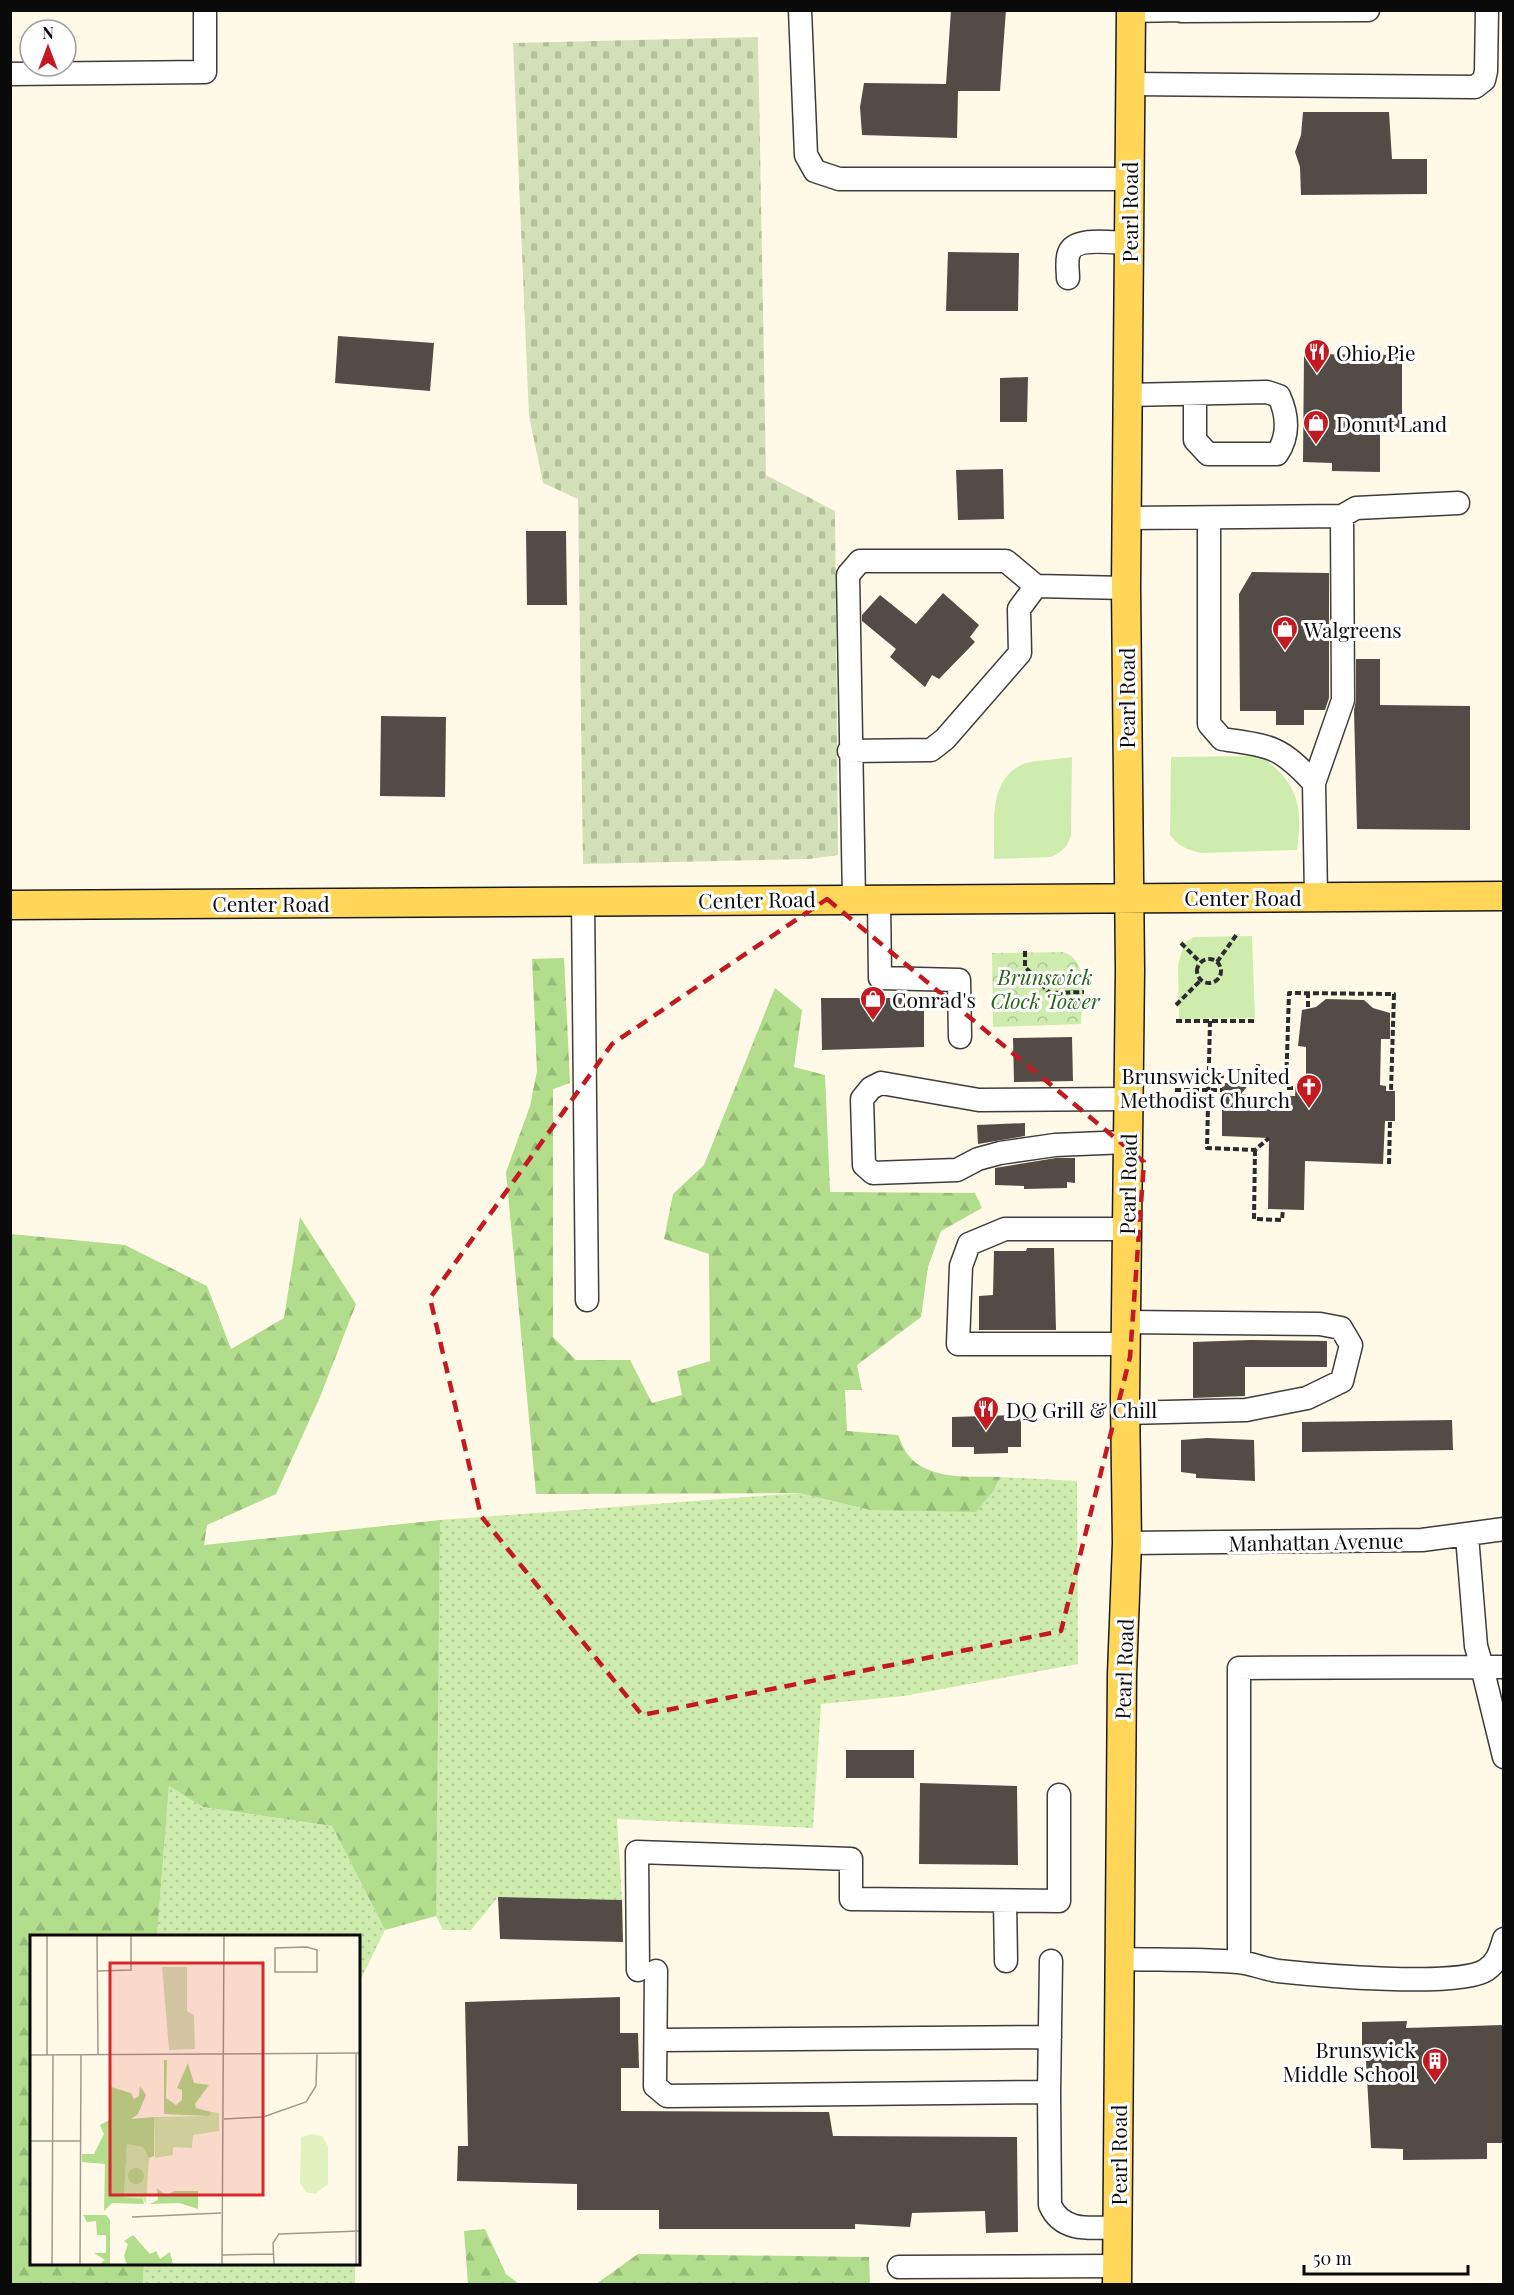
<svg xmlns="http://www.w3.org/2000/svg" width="1514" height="2295" viewBox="0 0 1514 2295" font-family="'Playfair Display',serif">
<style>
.grass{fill:url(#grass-dots)}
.forest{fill:url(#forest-firs)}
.cemetery{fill:url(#cemetery-stones)}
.park{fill:url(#park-crowns)}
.garden{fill:#ceecae}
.building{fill:#534b46}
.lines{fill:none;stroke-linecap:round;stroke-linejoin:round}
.minor-casing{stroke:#3d3d3d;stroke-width:25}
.major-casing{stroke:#1b1b1b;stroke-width:31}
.path{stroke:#2c2c2c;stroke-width:4;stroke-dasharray:6 3;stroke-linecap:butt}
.minor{stroke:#fff;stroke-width:22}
.major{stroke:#ffd657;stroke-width:28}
.marked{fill:none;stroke:#c31921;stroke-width:4.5;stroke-dasharray:12 8;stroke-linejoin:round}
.labels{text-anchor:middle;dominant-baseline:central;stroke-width:6;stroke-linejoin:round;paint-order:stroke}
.street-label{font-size:21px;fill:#0a0a0a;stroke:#fff}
.poi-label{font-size:21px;fill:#0a0a0a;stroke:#fff;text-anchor:start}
.park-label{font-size:21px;font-style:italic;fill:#276517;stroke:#fff}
.inset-road{fill:none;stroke:#9d9a8f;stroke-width:1.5}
.view{fill:#d62828;fill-opacity:0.15;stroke:#d62828;stroke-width:3}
.inset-edge{fill:none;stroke:#0a0a0a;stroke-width:3}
</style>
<defs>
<pattern id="grass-dots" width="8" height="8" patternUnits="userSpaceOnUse" patternTransform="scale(1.5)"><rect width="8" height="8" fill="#ceecae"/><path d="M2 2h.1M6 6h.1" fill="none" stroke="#b0c994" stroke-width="1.8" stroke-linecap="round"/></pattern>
<pattern id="forest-firs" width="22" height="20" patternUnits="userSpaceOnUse" patternTransform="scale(1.5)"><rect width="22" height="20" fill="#b1dd8d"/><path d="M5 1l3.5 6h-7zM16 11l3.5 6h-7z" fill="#97bc78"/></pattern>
<pattern id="cemetery-stones" width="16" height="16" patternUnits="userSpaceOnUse" patternTransform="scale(1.5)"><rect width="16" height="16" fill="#d4e1b8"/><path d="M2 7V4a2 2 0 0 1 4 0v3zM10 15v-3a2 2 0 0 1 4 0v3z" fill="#b5c09d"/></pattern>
<pattern id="park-crowns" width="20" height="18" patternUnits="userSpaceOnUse" patternTransform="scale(1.5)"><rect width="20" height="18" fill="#ceecae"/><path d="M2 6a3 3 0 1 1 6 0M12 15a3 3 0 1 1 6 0" fill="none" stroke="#b0c994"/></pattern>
</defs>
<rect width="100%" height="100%" fill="#fffae7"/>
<path class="grass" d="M1000 1477 1077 1481 1078 1664 904 1696 821 1704 813 1828 617 1819 622 1900 498 1897 471 1930H443L428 1900 436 1799 440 1520 799 1493 870 1510 994 1490Z
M169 1786 203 1807 332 1826 385 1930 359 1983 358 1936H157Z
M144 2264H355V2284H143Z"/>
<path class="forest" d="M564 958 570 1083 553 1089V1337L576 1360H630L652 1403 682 1395 677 1371 710 1361 709 1254 664 1239 673 1194 704 1165 775 988 802 1010 794 1067 825 1075 830 1192 975 1193 982 1208 941 1231 928 1267 921 1317 857 1365 862 1390H845L847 1431 898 1435C901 1441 904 1451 909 1456 930 1481 971 1476 1000 1477L994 1490 976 1512 870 1510 799 1493 536 1494 506 1172 530 1106 537 1071 532 959Z
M300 1217 356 1304 320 1397 276 1494 207 1525 204 1545 440 1520 436 1916 385 1930 332 1826 203 1807 169 1786 157 1936H32V2264H144L143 2284H11V1234L125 1245 207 1286 231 1349 284 1318Z
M485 2229 506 2274 519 2284H468L464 2231Z
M638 2254 869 2257 870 2284H596Z"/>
<path class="cemetery" d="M758 37 766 475 835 511 838 855 809 859 583 864 578 499 543 483 529 416 513 43Z"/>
<path class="park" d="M1063 952C1091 961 1082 1000 1081 1024L993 1027 992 953Z"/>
<path class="garden" d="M1261 756C1298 784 1303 804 1297 850L1201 853C1187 850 1179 846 1170 835L1171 757Z
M1072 757 1071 836C1067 847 1062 852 1051 857L994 859C995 827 987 782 1021 765 1034 759 1057 760 1072 757Z
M1252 936 1255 1018 1179 1019 1178 965 1184 943 1194 937Z"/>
<path class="building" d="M951 10H1006L1000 91H958L957 138 862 135 860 107 864 83 946 84Z
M1303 112H1389L1392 159H1427V194L1301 195 1300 167 1295 152 1301 135Z
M948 252 1019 253 1018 311H946Z
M338 336 434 343 430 391 335 383Z
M1304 354 1402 355V428H1380V472L1332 471V463L1303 462Z
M1028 377 1027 422H1000V378Z
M1003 469 1004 519 958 520 956 470Z
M526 531H566L567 605H527Z
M1252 572 1329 573V698L1325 710H1304V725H1276V711H1240L1239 594Z
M943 593 979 625 970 637 975 642 939 679 932 675 925 687 890 657 896 649 862 621V615L880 595 916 624Z
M1356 659H1380V705L1470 706V830L1357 829 1354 710 1356 700Z
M381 716 446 717 445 797 380 796Z
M821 998H924V1047L822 1050Z
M1326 999 1364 1000 1373 1008 1390 1013V1039H1381L1380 1085 1386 1086V1091H1395V1121H1385L1383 1164 1305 1161 1304 1210 1268 1209 1269 1138 1222 1136V1083H1250L1241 1094 1295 1096 1296 1083 1306 1084V1047L1298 1046 1302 1010 1316 1007Z
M1072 1037 1073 1081 1014 1082 1013 1038Z
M1025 1123V1136L978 1144 977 1125Z
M1056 1158H1075V1183L1067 1182V1188L1024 1189V1186L995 1185V1168Z
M1027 1248H1054L1056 1330H979V1296L993 1295 994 1251H1026Z
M1250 1340 1327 1341V1367H1245V1396L1193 1398V1342Z
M1021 1415V1447H1008V1453L974 1454V1447H952V1417Z
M1452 1420 1453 1450 1302 1452V1422Z
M1207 1438 1254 1440 1255 1481 1196 1478V1474L1181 1472V1440Z
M846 1750H914V1778H846Z
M920 1783 1017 1786 1018 1865 919 1864Z
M498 1897 622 1900 623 1942 500 1939Z
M620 1997V2033H638L639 2068H621V2111L829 2112 833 2136 1017 2137 1018 2232 986 2233 985 2211 912 2213 910 2227 855 2224V2229H659V2210H577V2184L457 2181 458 2146H468L465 2002Z
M1407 2021 1406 2028 1503 2025V2143H1487V2159L1403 2160V2149L1371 2148 1366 2061H1362V2022Z"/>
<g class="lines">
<defs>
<path id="minor" d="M800 10 806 155 815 171 839 179H1129
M1131 11 1182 10
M1182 11 1368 10
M10 74 205 72V10
M1130 84 1475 87 1484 80 1486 71 1487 10
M1068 278C1068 271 1066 260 1069 253 1075 236 1114 243 1129 243
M1127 395 1267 392 1279 396C1288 416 1289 436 1277 454H1208L1195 440V394
M1126 518 1342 516 1356 508 1458 503
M1209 518V724L1222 739C1271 746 1280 746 1314 783L1316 896
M849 751 931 750 945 739 1020 653 1019 609 1036 586
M1314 783 1343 700 1342 516
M854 899 848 575 860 561H1006L1036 586 1126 588
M879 899 880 978 959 980 960 1037
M583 900 587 1300
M1127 1142 1055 1145 1000 1153 978 1159 957 1170 873 1173 864 1165 862 1099 871 1088 881 1083 979 1100 1128 1099
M1126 1322 1320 1324 1341 1328 1351 1345 1342 1381 1307 1398 1246 1410 1126 1413
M1126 1344H958L961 1266 969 1244 1005 1229H1126
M1127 1543 1422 1540 1504 1529
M1504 1667H1482L1504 1757
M1005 1901 1006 1961
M1119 1959C1158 1960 1198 1959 1238 1962 1251 1963 1264 1969 1278 1971 1315 1975 1459 1988 1486 1970 1498 1962 1500 1952 1504 1939
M1239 1962V1668L1482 1667 1476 1646 1467 1536
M638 1970 637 1852 851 1859V1899L1059 1901V1795
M656 1971 655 2086 667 2096 1049 2092 1050 2205C1062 2233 1092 2228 1118 2227
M656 2040 1050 2037
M1049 2092 1051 1961
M899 2267 1118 2266"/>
<path id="major" d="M10 905 1504 896
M1117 2284 1122 1674 1127 1543 1125 1400 1130 970 1126 588 1131 10"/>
</defs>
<use href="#minor" class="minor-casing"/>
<use href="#major" class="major-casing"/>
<path class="path" d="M1181 943 1200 962
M1025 951V967L1035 977
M1197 971a12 12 0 1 1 24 0a12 12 0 1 1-24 0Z
M1217 962 1237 934
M1033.5 980a4.5 4.5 0 1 1 9 0a4.5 4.5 0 1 1-9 0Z
M1041 984 1050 993 1084 992
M1176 1005 1201 980
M1308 1007V992
M1176 1021H1255
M1210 1021 1207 1148 1255 1150 1269 1138
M1209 1075 1286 1082
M1257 1079 1258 1063
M1293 1088H1286L1289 993 1394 994 1391 1091
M1175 1090H1222
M1255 1150 1254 1219 1282 1220 1283 1209
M1389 1164 1390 1121"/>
<use href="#minor" class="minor"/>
<use href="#major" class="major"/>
</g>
<path class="marked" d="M827 899 1144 1162 1130 1357 1061 1631 642 1715 481 1516 430 1298 612 1044Z"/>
<defs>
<symbol id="restaurant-pin" viewBox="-11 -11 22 30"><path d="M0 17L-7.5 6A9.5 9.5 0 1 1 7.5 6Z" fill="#c31921" stroke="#fff"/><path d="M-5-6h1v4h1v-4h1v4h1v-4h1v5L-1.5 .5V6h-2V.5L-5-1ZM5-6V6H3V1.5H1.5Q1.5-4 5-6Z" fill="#fff"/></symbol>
<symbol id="shop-pin" viewBox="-11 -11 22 30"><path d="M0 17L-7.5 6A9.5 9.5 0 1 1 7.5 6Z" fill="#c31921" stroke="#fff"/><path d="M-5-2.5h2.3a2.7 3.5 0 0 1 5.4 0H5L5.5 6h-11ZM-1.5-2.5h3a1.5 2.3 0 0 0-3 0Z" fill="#fff"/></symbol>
<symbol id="church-pin" viewBox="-11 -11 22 30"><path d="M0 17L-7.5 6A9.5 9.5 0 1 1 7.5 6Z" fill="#c31921" stroke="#fff"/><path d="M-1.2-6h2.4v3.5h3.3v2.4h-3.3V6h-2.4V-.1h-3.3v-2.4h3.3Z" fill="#fff"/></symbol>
<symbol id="building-pin" viewBox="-11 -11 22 30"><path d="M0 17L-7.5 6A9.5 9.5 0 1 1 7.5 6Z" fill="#c31921" stroke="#fff"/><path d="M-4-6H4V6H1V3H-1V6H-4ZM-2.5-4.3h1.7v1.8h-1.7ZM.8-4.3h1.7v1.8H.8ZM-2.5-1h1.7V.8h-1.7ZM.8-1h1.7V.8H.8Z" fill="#fff"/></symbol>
</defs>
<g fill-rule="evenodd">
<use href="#restaurant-pin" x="1302" y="337" width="30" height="40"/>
<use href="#shop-pin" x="1301" y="408" width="30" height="40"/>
<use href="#shop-pin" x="1270" y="614" width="30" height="40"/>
<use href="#shop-pin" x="858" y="984" width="30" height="40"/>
<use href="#church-pin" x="1294" y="1072" width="30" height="40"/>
<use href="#restaurant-pin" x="971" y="1394" width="30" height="40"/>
<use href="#building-pin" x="1420" y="2046" width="30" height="40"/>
</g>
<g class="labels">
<g class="street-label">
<text transform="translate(1129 212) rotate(-90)">Pearl Road</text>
<text transform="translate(1126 698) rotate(-90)">Pearl Road</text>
<text x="1243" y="897">Center Road</text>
<text transform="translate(757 899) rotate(-1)">Center Road</text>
<text x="271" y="903">Center Road</text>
<text transform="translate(1127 1184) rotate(-89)">Pearl Road</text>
<text transform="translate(1316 1541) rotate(-1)">Manhattan Avenue</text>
<text transform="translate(1123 1669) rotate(-88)">Pearl Road</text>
<text transform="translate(1118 2155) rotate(-90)">Pearl Road</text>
</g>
<g class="poi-label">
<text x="1336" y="352">Ohio Pie</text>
<text x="1336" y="423">Donut Land</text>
<text x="1304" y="629">Walgreens</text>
<text x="892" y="999">Conrad's</text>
<text x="1290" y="1075" text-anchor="end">Brunswick United<tspan x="1290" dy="24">Methodist Church</tspan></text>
<text x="1006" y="1409">DQ Grill &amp; Chill</text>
<text x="1416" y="2049" text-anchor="end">Brunswick<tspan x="1416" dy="24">Middle School</tspan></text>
</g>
<g class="park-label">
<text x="1045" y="976">Brunswick<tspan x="1045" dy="24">Clock Tower</tspan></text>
</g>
</g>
<g transform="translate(30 1935)">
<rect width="330" height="330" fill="#fffae7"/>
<path d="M181 177 189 178V196L163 200 162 213 143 212V220L125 223 124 182 178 181ZM97 208 114 212 119 223 116 269 113 264 94 262Z" fill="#ceecae"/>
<path d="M134 125H137L136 163 146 170 152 165V155L147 153 158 128 164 148 179 150 165 169 166 173 181 177 179 181 134 179ZM110 151 116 160 108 179 101 184 124 182V221L119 223 113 212 97 209 94 262 113 264 114 269 82 268 74 276 75 229 52 227V219H64L74 199 70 190 81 184V152L101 158 104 164 109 161ZM98 241a8 8 0 1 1 16 0a8 8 0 1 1-16 0ZM127 253 136 261 144 256H168V274L149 268 120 269 128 265ZM53 280H76L80 285V330H69L75 325 64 318H76V300H67L66 286 57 287ZM103 300 120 319 126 316 130 324 140 317 143 330H97L94 321 98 309 94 306Z" fill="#b1dd8d"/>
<path d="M132 32H157V76L164 80 165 114 139 115Z" fill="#d4e1b8"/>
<path d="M282 199 292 201 298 211V249L285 259 276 257 270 248 271 202Z" fill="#e1f2c1"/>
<path class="inset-road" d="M17 0V120M67 0 68 119M277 12 287 15V37H245V13ZM67 36 101 35V0M326 118V330M0 120 330 118M194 184 233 182 276 167 286 151 287 118M0 206H50M102 282 191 278M192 320 243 319M22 330 23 120M50 330 51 120M192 330 194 0M244 330 243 308 249 299 330 296"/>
<path class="view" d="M80 28H233V260H80Z"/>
<rect width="330" height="330" class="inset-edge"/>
</g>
<rect width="1514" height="2295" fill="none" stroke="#0a0a0a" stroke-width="24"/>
<g transform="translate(48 48)"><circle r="28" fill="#ffffff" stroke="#9d9d9d" stroke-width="1.5"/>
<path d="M0-4.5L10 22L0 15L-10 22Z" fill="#c31921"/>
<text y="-9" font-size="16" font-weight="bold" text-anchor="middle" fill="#0a0a0a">N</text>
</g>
<path d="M1304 2265v9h164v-9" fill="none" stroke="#0a0a0a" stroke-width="3"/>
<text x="1313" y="2265" font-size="18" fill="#0a0a0a" stroke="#ffffff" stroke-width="4.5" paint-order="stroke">50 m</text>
</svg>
